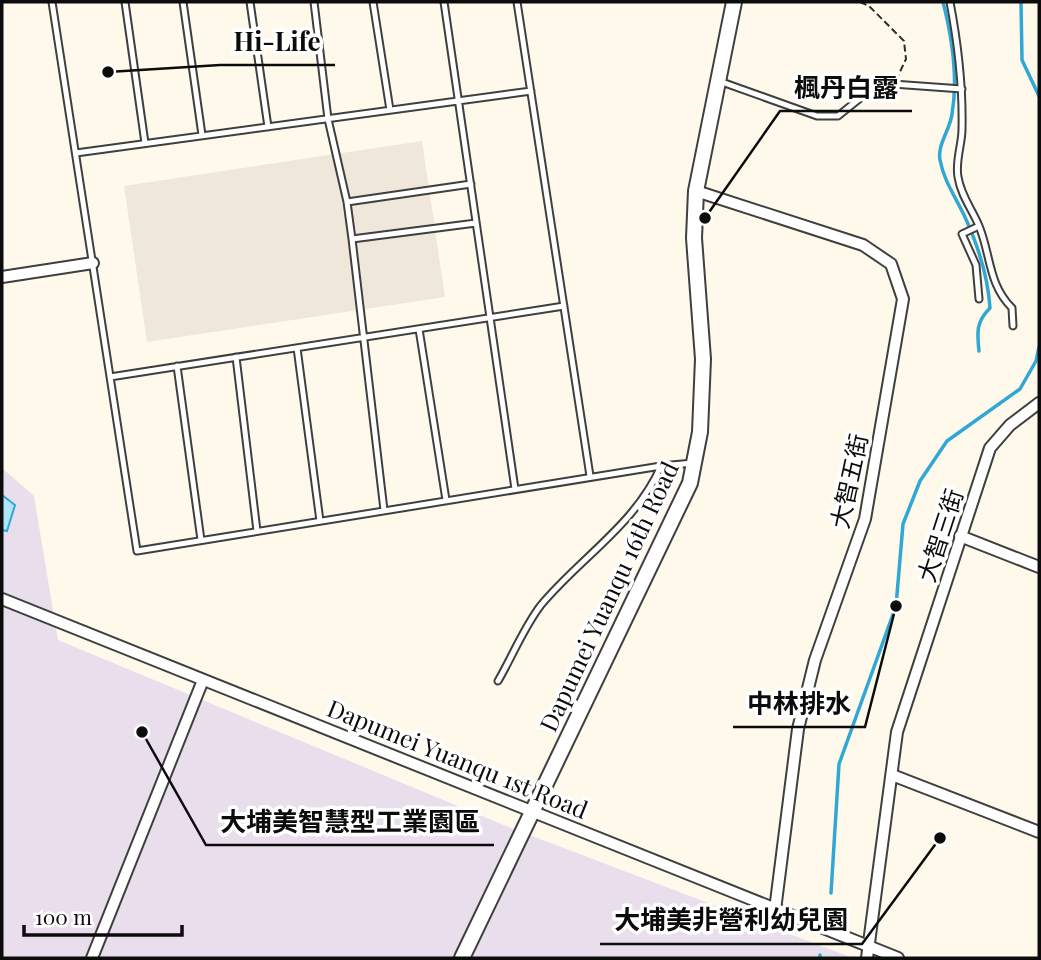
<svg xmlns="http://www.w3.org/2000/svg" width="1041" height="960" viewBox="0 0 1041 960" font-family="'Playfair Display','Noto Sans TC',serif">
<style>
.industrial{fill:#e9dfec}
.plaza{fill:#efe7da}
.water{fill:#ade6f9;stroke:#30a7d4;stroke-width:2}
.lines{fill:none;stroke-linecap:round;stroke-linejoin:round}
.stream{stroke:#30a7d4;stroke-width:3.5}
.service-casing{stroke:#3f3f3f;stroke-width:9}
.minor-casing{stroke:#3f3f3f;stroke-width:14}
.tertiary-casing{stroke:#3f3f3f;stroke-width:18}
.path{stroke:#2e2e2e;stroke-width:2;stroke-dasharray:7 3.5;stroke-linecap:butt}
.service{stroke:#fff;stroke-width:5}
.minor{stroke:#fff;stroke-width:10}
.tertiary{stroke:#fff;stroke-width:14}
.labels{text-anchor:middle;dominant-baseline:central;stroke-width:7;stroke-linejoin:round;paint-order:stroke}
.street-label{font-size:24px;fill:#0c0c0c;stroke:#fff}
.leader{fill:none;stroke:#0c0c0c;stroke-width:2.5}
.callout-dot{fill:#0c0c0c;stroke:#fff;stroke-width:2.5}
.callout-label{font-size:26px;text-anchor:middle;font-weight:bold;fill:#0c0c0c;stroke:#fff;stroke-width:7;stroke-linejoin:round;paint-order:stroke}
</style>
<rect width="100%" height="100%" fill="#fff9eb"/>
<path class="industrial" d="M2 468 34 496 58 640 506 826 853 958H2Z"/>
<path class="plaza" d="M422 141 445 297 147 342 124 186Z"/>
<path class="water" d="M2 495 15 505 7 531 2 530Z"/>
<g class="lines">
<path class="stream" d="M943 2C952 37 958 79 952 114 950 130 937 145 940 160 944 181 955 196 964 215 977 243 988 277 990 308 976 322 977 332 979 351
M1021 2 1022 60 1039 96
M831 893 839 764 896 606 903 524 920 481 947 441 1020 389 1036 361 1039 347
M820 958V955"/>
<defs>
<path id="service" d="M52 2 137 551 661 466
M125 2 145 143
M183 2 202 135
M250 2 268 127
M314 2 328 119 347 202
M373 2 390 110
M444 2 515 489
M517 2 590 476
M950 2C958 44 963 86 962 129 962 145 955 161 958 177 961 196 972 209 979 226 991 255 988 284 1012 308L1013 326
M719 81 817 116H838L879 83 962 89
M76 153 531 91
M471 184 347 202 352 239 476 223
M352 239 384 510
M979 299 976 265 962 234 979 226
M419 329 446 500
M297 348 320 521
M236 357 257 531
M177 366 201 540
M110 377 564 306
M498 681C512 657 524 627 541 605 580 558 636 524 661 466L693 463"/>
<path id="minor" d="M696 191 863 245 891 264 903 299 865 519 815 660 798 729 775 910
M2 277 93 263
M960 536 1039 567
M2 599 898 958
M892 775 1039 832
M92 958 203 680
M867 958 897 732 990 448 1010 425 1039 403"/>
<path id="tertiary" d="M462 958 690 483 700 432 703 359 694 238 696 191 734 2"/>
</defs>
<use href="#service" class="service-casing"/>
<use href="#minor" class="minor-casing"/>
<use href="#tertiary" class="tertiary-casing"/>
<path class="path" d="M860 2 869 6 904 41 906 59 898 76"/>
<use href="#service" class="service"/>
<use href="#minor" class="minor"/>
<use href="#tertiary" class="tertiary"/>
</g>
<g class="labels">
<g class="street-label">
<text transform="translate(848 481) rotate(-78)">大智五街</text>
<text transform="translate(939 535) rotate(-72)">大智三街</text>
<text transform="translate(608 596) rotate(-65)">Dapumei Yuanqu 16th Road</text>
<text transform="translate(458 758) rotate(22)">Dapumei Yuanqu 1st Road</text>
</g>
</g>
<path class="leader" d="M108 72L220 65H335M705 218L780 111H912M896 606L865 727H733M142 732L206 845H494M940 838L862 944H600"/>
<g class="callout-dot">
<circle cx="108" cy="72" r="7"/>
<circle cx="705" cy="218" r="7"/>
<circle cx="896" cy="606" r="7"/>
<circle cx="142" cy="732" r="7"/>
<circle cx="940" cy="838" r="7"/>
</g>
<g class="callout-label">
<text x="277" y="51">Hi-Life</text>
<text x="846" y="97">楓丹白露</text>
<text x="799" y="713">中林排水</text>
<text x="350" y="831">大埔美智慧型工業園區</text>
<text x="731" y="929">大埔美非營利幼兒園</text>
</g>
<rect width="1041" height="960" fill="none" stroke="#0c0c0c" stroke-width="7"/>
<path d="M24 925v10h158v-10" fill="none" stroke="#0c0c0c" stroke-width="3.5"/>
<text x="35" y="925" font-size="21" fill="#0c0c0c" stroke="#ffffff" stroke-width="5" paint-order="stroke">100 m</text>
</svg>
